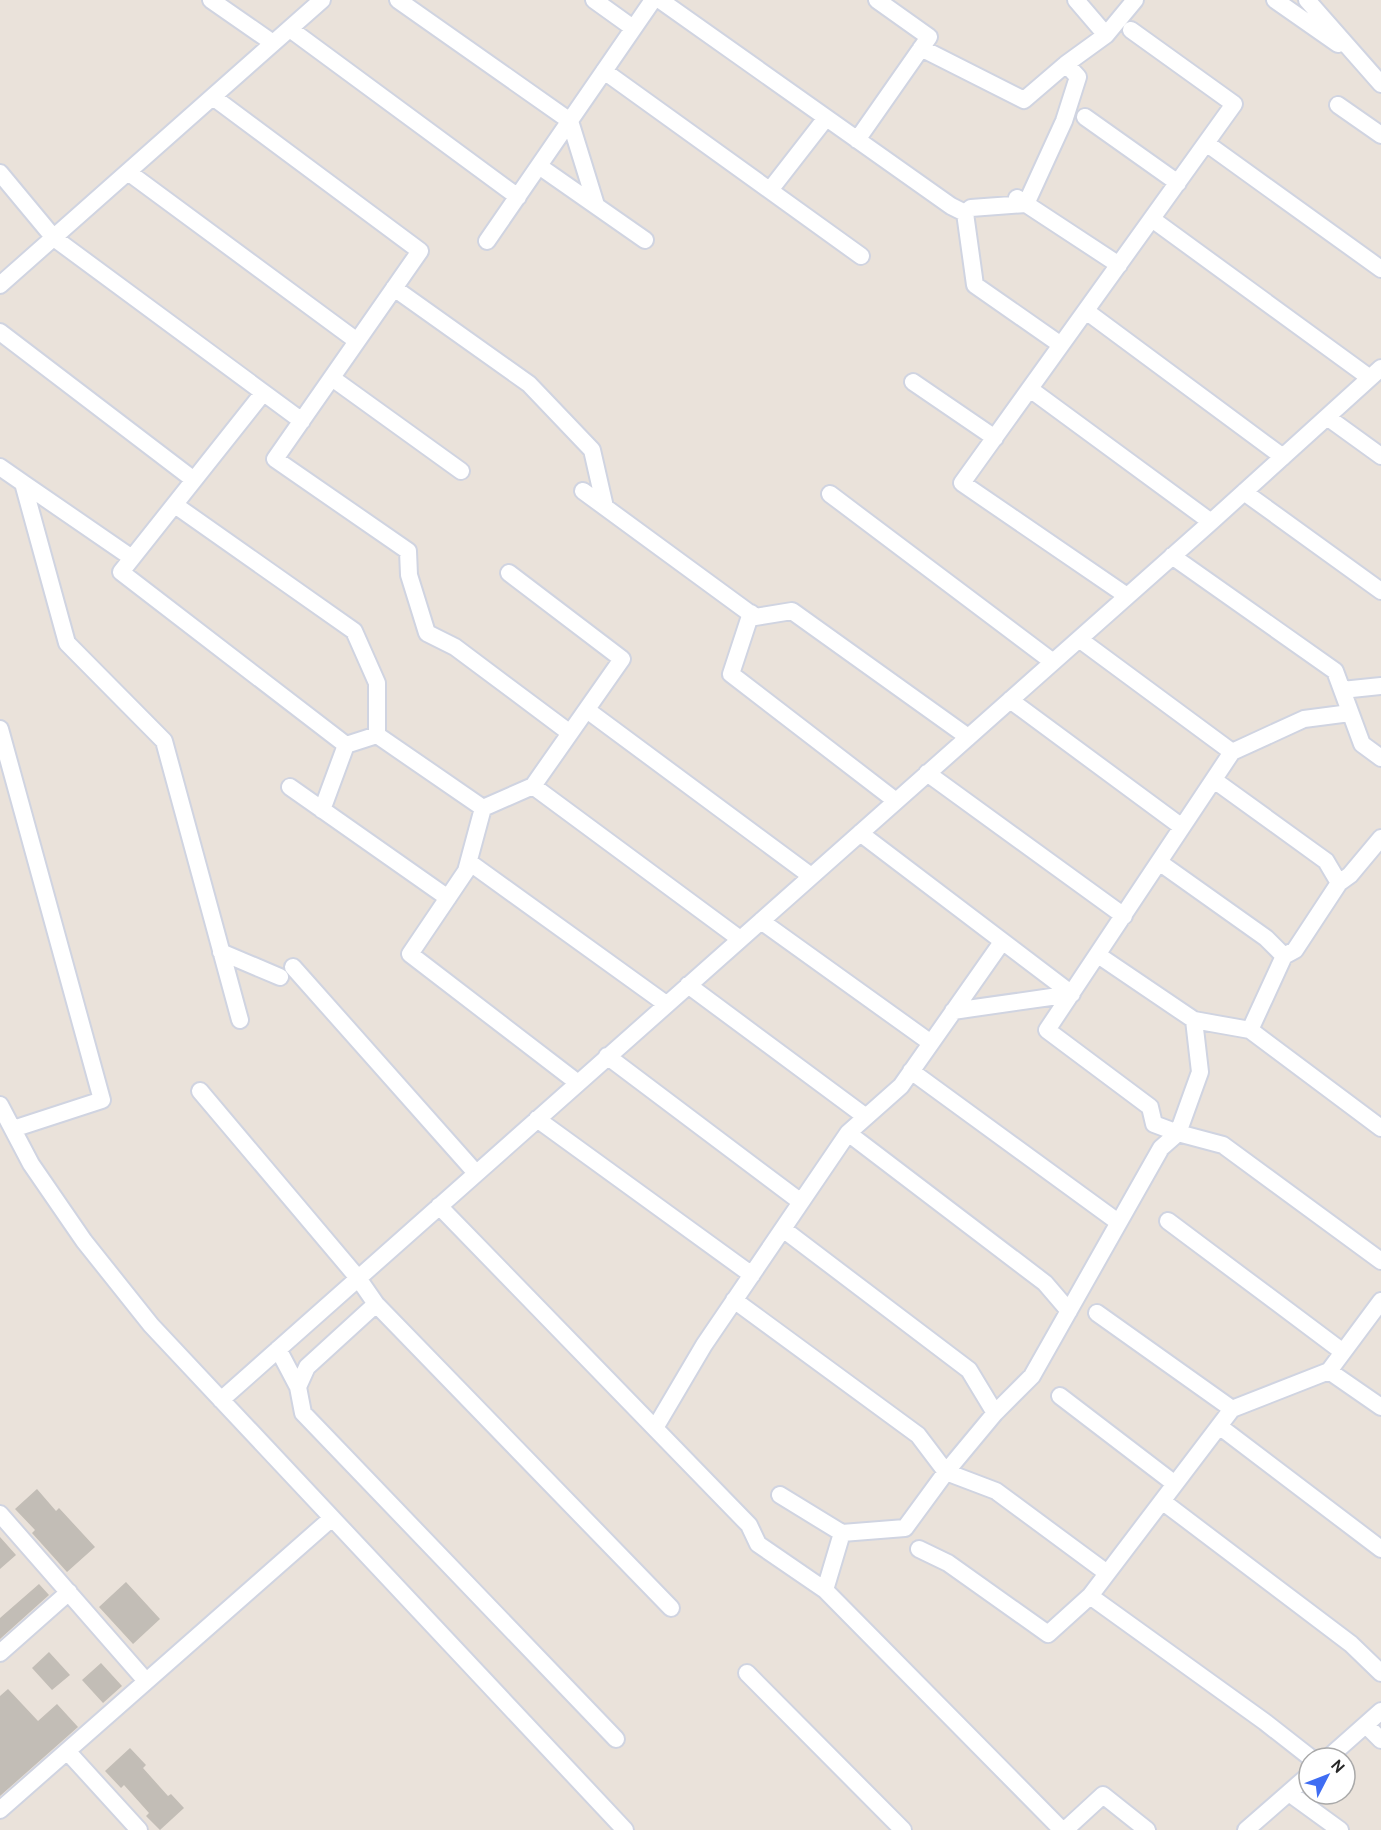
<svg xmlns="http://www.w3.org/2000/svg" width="1381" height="1830" viewBox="0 0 1381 1830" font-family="Cabin,sans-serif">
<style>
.building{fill:#c2bdb6}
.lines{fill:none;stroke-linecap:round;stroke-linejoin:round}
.minor-casing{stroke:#d0d4e1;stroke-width:20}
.minor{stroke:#fff;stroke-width:16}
</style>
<rect width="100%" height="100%" fill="#eae2da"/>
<path class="building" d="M37 1489 56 1511 59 1508 95 1547 67 1572 32 1533 35 1530 15 1509Z
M0 1537 16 1555 0 1569Z
M126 1582 160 1619 133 1644 99 1607Z
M39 1584 49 1595 0 1639V1618Z
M49 1652 70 1675 52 1690 32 1668Z
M101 1663 122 1686 103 1703 82 1680Z
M8 1689 38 1721 57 1704 78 1727 0 1796V1696Z
M130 1748 146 1765 143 1768 168 1796 171 1794 184 1808 160 1830 146 1816 149 1813 124 1785 121 1788 105 1771Z"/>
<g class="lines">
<defs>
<path id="minor" d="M211 0 273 43
M398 0 570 121 596 205
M594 0 633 28
M660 0 951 206 965 213
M1076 0 1106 35
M1275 0 1338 44
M1307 0 1381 84
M290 29 518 197
M921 48 1024 100 1066 64 1106 35 1135 0
M604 71 861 256
M213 97 420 251 275 459 408 551 409 575 427 633 455 647 570 733
M1338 105 1381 135
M1085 117 1178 183
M857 140 929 37 877 0
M1206 143 1381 269
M539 166 645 240
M128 172 357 341
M0 173 54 238 302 421
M770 190 826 118
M1017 198 1119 265
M965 213 971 208 1026 204 1064 121 1078 77 1066 64
M965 213 975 285 1061 345
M1152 219 1370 378
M487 241 653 0
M0 285 322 0
M394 288 529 384 592 450 605 507
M1086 311 1283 457
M0 332 194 480
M332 378 461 471
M913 382 995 438
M1030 389 1211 522
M263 393 121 572 346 745
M1327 417 1381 456
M0 467 23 483 67 643 164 741 240 1020
M23 483 132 558
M583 491 755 617 792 611 968 737
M1244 492 1381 591
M830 494 1053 662
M175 505 354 631 377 683V735L346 745
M1172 556 1335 671 1362 744 1381 758
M509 573 622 659 533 786 483 808 466 871 410 954 578 1083
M1127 596 962 483 1234 104 1131 30
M751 613 731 674 896 801
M1079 639 1232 752
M1342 690 1381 686
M1010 700 1182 827
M587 710 811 876
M0 729 102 1100 13 1129
M377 735 483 808
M927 773 1124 916
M1214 780 1326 861 1339 883
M533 786 740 939
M290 787 448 898
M322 810 346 745
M860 833 1072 994
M469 862 666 1004
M1159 862 1266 938 1284 956
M761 921 931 1043
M221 952 280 977
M1098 955 1194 1020 1250 1030 1381 1128
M293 967 476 1173
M688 985 866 1117
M953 1011 1072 994
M1194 1020 1200 1072 1178 1133 1223 1145 1381 1261
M1250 1030 1284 956 1295 950 1339 883 1350 875 1381 838
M607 1056 801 1202
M911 1071 1118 1222
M200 1091 358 1278 376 1304 671 1608
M0 1105 31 1164 84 1241 151 1325 625 1830
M537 1119 752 1275
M848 1133 1045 1283 1069 1311
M439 1206 749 1525 758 1544 825 1590 842 1533
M1168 1221 1343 1352
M783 1229 969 1370 995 1413
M734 1300 918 1435 946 1472 996 1491 1107 1573
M376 1304 307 1367 298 1387 303 1413 616 1739
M1097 1313 1232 1409
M278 1349 298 1387
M1329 1371 1381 1407
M1060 1396 1175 1484
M221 1400 1211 522 1381 368
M1219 1426 1381 1549
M655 1428 704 1345 848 1133 901 1086 1002 942
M780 1495 842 1533 905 1528 946 1472 995 1413 1032 1376 1161 1148 1178 1133 1154 1124 1150 1107 1047 1030 1232 752 1304 719 1350 713
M1162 1501 1351 1644 1381 1673
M0 1514 146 1681
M919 1549 948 1563 1048 1634 1090 1596 1232 1409 1329 1371 1381 1301
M825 1590 1062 1830
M1090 1596 1265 1722 1311 1758
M0 1653 69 1592
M747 1673 903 1830
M1366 1725 1381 1740
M67 1751 139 1830
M1328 1758 1381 1711
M1289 1793 1340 1830
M0 1810 332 1518
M1065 1830 1103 1795 1147 1830
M1246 1830 1309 1775"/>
</defs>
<use href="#minor" class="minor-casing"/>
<use href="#minor" class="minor"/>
</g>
<g transform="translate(1327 1776) rotate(48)"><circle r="28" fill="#ffffff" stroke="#a9a9a9" stroke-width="1.5"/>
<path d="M0-4.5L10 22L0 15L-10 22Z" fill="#3f6df3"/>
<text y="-9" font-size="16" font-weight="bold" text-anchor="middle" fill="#282828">N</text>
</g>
</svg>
